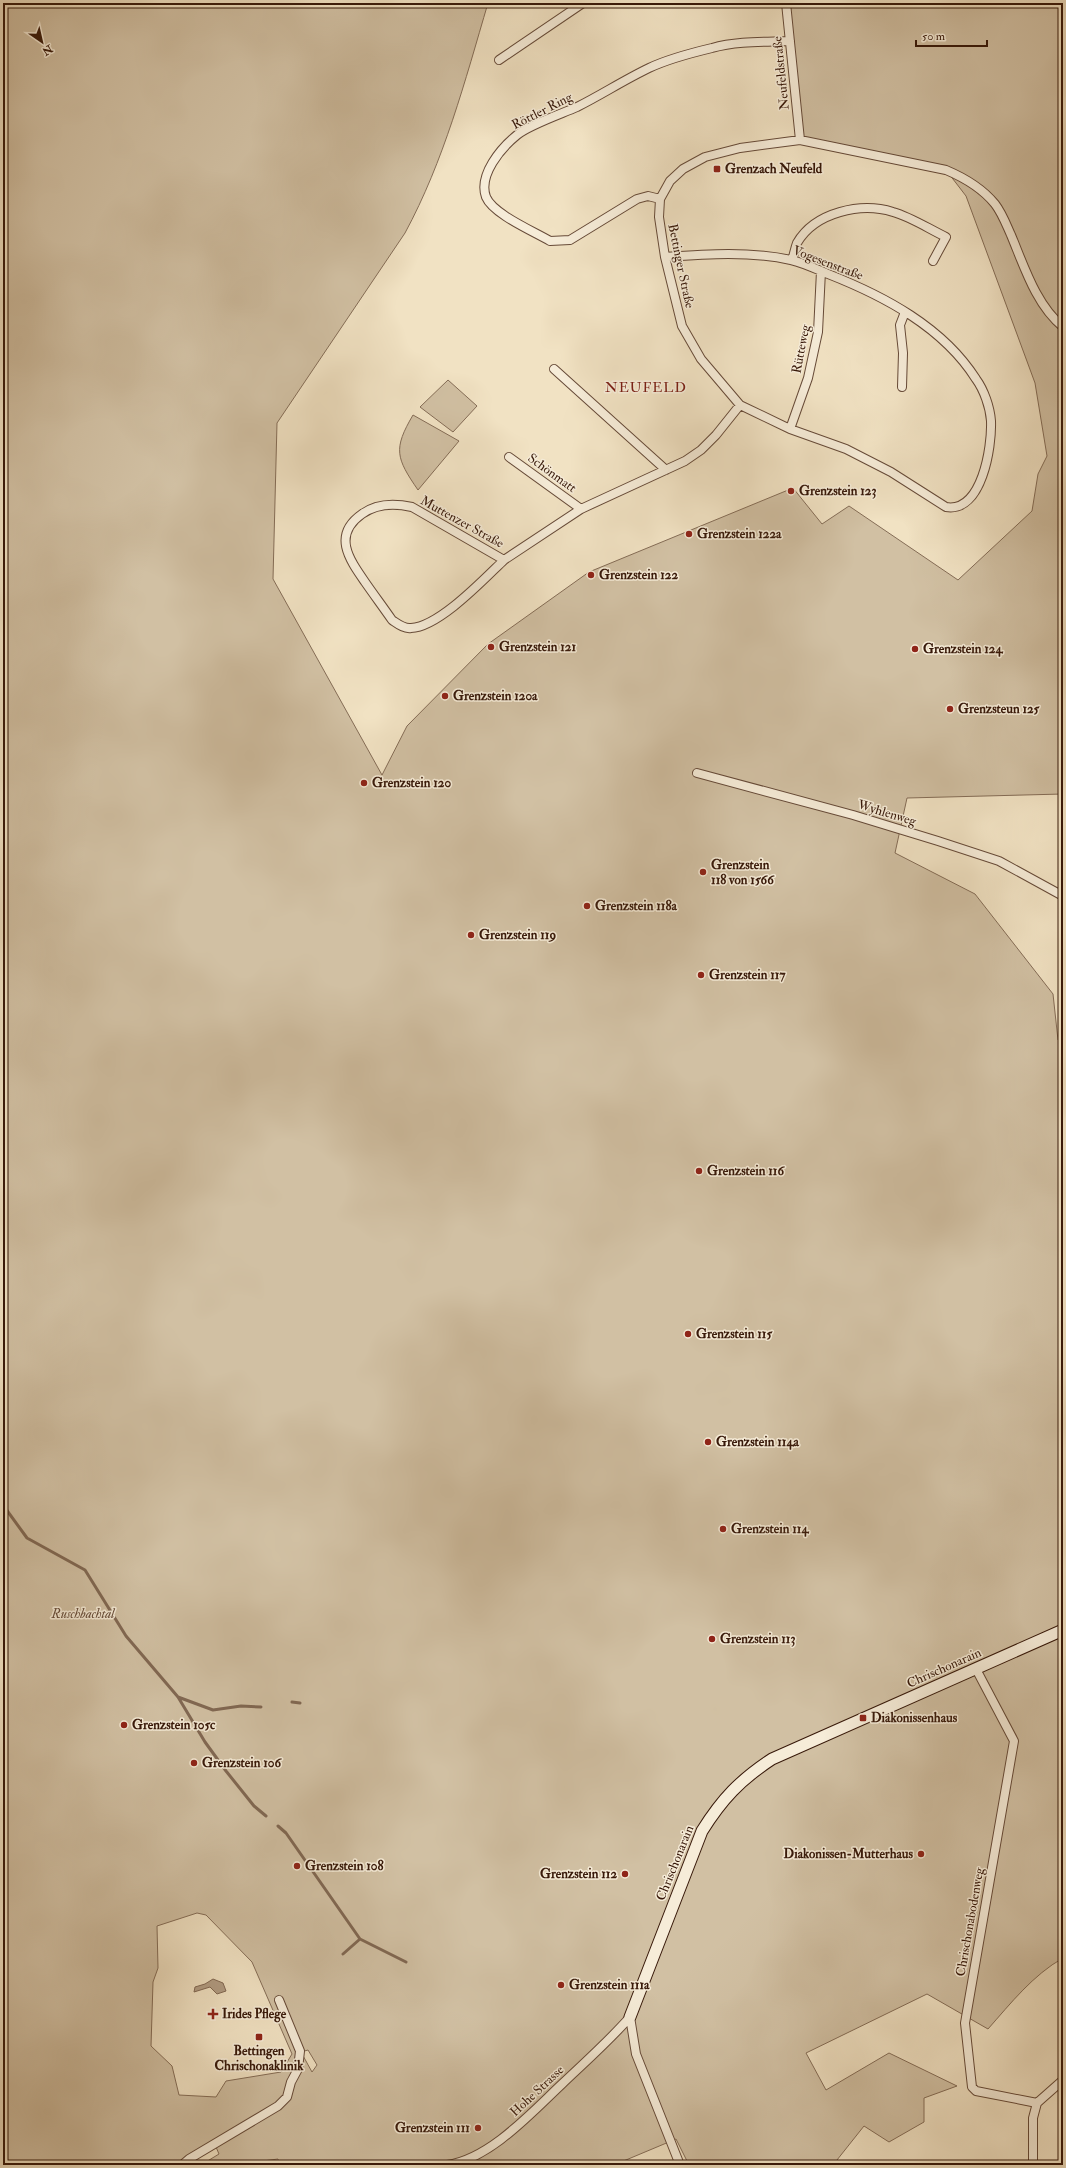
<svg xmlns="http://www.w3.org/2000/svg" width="1066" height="2168" viewBox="0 0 1066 2168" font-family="'IM FELL Double Pica',serif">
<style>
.green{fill:#d1c0a3;stroke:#846c56;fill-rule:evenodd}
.water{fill:#b29d84;stroke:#816853}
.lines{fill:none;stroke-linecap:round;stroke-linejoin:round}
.stream{stroke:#816853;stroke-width:3}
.street-casing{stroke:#664a38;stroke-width:10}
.secondary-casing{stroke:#371809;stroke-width:13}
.street{stroke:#f6ecd8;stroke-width:8}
.secondary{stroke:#f6ecd8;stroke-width:11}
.poi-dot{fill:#8f2418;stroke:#f6ecd8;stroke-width:1.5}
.labels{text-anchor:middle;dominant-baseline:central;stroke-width:3;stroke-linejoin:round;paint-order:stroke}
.street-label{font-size:13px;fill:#371809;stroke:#f6ecd8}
.poi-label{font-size:13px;font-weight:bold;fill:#371809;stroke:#f6ecd8;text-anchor:start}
.park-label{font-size:13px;font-style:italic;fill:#654a37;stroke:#f6ecd8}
.neighbourhood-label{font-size:14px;letter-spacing:1px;fill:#7a1f14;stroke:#f6ecd8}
</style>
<rect width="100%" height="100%" fill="#f1e2c3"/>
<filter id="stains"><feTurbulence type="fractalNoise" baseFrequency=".005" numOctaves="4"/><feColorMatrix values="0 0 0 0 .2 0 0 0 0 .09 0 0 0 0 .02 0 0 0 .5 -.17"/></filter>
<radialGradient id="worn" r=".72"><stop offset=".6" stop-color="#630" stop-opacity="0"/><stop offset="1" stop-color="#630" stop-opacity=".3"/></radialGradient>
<path class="green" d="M3 3H488C465 81 444 161 405 233L277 423 273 579 382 775 407 726 488 644 589 572 793 488 822 524 849 506 958 580 1032 511 1038 474 1047 456 1035 383 966 196 946 170 800 140 786 3H1063V794L907 798 895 853 975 894 1053 994 1058 1040H1063V1958C1033 1975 1011 2003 988 2029L927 1994 806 2053 826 2090 889 2053 957 2086 924 2098V2122L889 2142 864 2126 833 2165H689L676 2139 614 2165H279L278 2159 233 2165H201L219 2154 216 2147 192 2162 194 2165H3ZM197 1913 206 1915 252 1962 292 2054 281 2072 226 2081 216 2097 179 2095 172 2066 151 2046 153 1982 158 1968 157 1926ZM308 2050 317 2065 312 2072 301 2052Z
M448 380 477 406 453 432 420 407Z
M413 415 459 441 418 490C396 458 393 449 413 415Z"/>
<path class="water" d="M213 1979 223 1983 226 1991 217 1994 210 1987 194 1992 195 1987 205 1984Z"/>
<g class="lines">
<path class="stream" d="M3 1505 27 1538 85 1570 126 1636 178 1697 205 1742 226 1771 254 1806 266 1816
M178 1697 213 1710 241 1706 261 1707
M292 1702 300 1703
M278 1826 286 1833 360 1939 406 1962
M343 1954 360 1939"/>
<defs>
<path id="street" d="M786 3 800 140
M499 60 583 3
M660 199 648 196 637 199 570 240 550 241C533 231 493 214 486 197 478 175 501 148 517 135 529 125 561 114 577 107 601 95 624 80 649 68 668 59 691 53 712 48 737 41 764 42 790 41
M665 257C707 254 750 251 791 260 804 263 816 269 828 274 884 296 943 327 976 379 984 390 990 407 991 421 992 447 982 513 946 507L891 472 846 449 790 429 740 405 701 359 682 326 665 257 659 217 660 199 670 181 683 169 705 157 740 148 800 140 946 170C965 178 982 188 995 204 1002 213 1006 224 1011 235 1024 266 1036 305 1063 327
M792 260C794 255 795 248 797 243 815 212 861 202 893 212 911 217 929 229 946 237L933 261
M554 369 666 470
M902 387 903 353 900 325 905 312
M790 429 808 378 818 332 821 271
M509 457 581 509
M504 560C484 579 439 627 411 628 404 629 398 624 392 620 383 607 374 595 365 582 349 559 332 535 362 514 377 503 394 503 412 507L504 560 581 509 685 461 701 450 716 435 740 405
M697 773 853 815 938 841 999 861 1063 896
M976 1669 1014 1741 965 2023 972 2087 976 2091 1037 2103
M630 2017 636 2054 680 2165
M1037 2103 1063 2080
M182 2165 189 2159 278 2106 287 2097 291 2082 298 2069 300 2051 279 2000
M447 2165C490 2159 532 2112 562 2084 585 2062 609 2041 630 2017
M1033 2165V2118L1037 2103"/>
<path id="secondary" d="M630 2017 702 1831C722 1799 740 1780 772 1759L1063 1630"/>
</defs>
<use href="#street" class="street-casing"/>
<use href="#secondary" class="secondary-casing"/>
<use href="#street" class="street"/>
<use href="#secondary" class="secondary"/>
</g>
<g class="poi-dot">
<rect x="713" y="165" width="8" height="8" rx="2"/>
<circle cx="791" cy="491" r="4"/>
<circle cx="689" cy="534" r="4"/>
<circle cx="591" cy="575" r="4"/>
<circle cx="491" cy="647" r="4"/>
<circle cx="915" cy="649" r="4"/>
<circle cx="445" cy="696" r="4"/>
<circle cx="950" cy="709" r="4"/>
<circle cx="364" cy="783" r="4"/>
<circle cx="703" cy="872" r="4"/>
<circle cx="587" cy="906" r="4"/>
<circle cx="471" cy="935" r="4"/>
<circle cx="701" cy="975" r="4"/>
<circle cx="699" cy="1171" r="4"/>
<circle cx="688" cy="1334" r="4"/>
<circle cx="708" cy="1442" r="4"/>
<circle cx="723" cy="1529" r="4"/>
<circle cx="712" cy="1639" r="4"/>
<rect x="859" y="1714" width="8" height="8" rx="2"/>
<circle cx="124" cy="1725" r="4"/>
<circle cx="194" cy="1763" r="4"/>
<circle cx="921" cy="1854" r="4"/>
<circle cx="297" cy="1866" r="4"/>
<circle cx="625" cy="1874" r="4"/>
<circle cx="561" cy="1985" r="4"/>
<path d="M211 2008h4v4h4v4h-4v4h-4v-4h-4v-4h4z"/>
<rect x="255" y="2033" width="8" height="8" rx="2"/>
<circle cx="478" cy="2128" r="4"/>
</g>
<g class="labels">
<g class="street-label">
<text transform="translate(781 73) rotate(-96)">Neufeldstraße</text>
<text transform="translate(542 111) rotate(-27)">Röttler Ring</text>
<text transform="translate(828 263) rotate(21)">Vogesenstraße</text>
<text transform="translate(681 266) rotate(78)">Bettinger Straße</text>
<text transform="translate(801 349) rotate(-79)">Rütteweg</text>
<text transform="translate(552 473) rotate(36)">Schönmatt</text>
<text transform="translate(462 522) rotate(29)">Muttenzer Straße</text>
<text transform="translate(887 813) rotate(17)">Wyhlenweg</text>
<text transform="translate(944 1668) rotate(-24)">Chrischonarain</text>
<text transform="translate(675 1863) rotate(-68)">Chrischonarain</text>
<text transform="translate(970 1922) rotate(-80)">Chrischonabodenweg</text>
<text transform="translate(537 2091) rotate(-43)">Hohe Strasse</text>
</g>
<g class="poi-label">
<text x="725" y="169">Grenzach Neufeld</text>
<text x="799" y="491">Grenzstein 123</text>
<text x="697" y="534">Grenzstein 122a</text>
<text x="599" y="575">Grenzstein 122</text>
<text x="499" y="647">Grenzstein 121</text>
<text x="923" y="649">Grenzstein 124</text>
<text x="453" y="696">Grenzstein 120a</text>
<text x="958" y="709">Grenzsteun 125</text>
<text x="372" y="783">Grenzstein 120</text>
<text x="711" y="865">Grenzstein<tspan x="711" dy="15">118 von 1566</tspan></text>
<text x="595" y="906">Grenzstein 118a</text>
<text x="479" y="935">Grenzstein 119</text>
<text x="709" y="975">Grenzstein 117</text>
<text x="707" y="1171">Grenzstein 116</text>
<text x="696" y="1334">Grenzstein 115</text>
<text x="716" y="1442">Grenzstein 114a</text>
<text x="731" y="1529">Grenzstein 114</text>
<text x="720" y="1639">Grenzstein 113</text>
<text x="871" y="1718">Diakonissenhaus</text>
<text x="132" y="1725">Grenzstein 105c</text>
<text x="202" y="1763">Grenzstein 106</text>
<text x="913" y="1854" text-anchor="end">Diakonissen-Mutterhaus</text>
<text x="305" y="1866">Grenzstein 108</text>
<text x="617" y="1874" text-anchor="end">Grenzstein 112</text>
<text x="569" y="1985">Grenzstein 111a</text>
<text x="222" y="2014">Irides Pflege</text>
<text x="259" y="2051" text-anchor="middle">Bettingen<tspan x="259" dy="15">Chrischonaklinik</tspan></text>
<text x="470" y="2128" text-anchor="end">Grenzstein 111</text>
</g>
<g class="park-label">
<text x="83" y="1614">Ruschbachtal</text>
</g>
<g class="neighbourhood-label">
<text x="646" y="387">NEUFELD</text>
</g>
</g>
<rect width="1066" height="2168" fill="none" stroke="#f1e2c3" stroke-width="16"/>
<rect x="4" y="4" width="1058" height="2160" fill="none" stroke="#371809" stroke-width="2"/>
<rect x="8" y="8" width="1050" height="2152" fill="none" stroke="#371809"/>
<g transform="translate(42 42) rotate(146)" stroke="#f6ecd8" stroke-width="3" paint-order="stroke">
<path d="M0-3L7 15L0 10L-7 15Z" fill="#371809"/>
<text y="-6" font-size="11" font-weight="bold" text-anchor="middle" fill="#371809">N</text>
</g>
<path d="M916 40v6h71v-6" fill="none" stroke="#371809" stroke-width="2"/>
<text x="922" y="40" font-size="12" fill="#371809" stroke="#f6ecd8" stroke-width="3" paint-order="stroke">50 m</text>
<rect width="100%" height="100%" filter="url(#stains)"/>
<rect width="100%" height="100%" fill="url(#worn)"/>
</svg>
